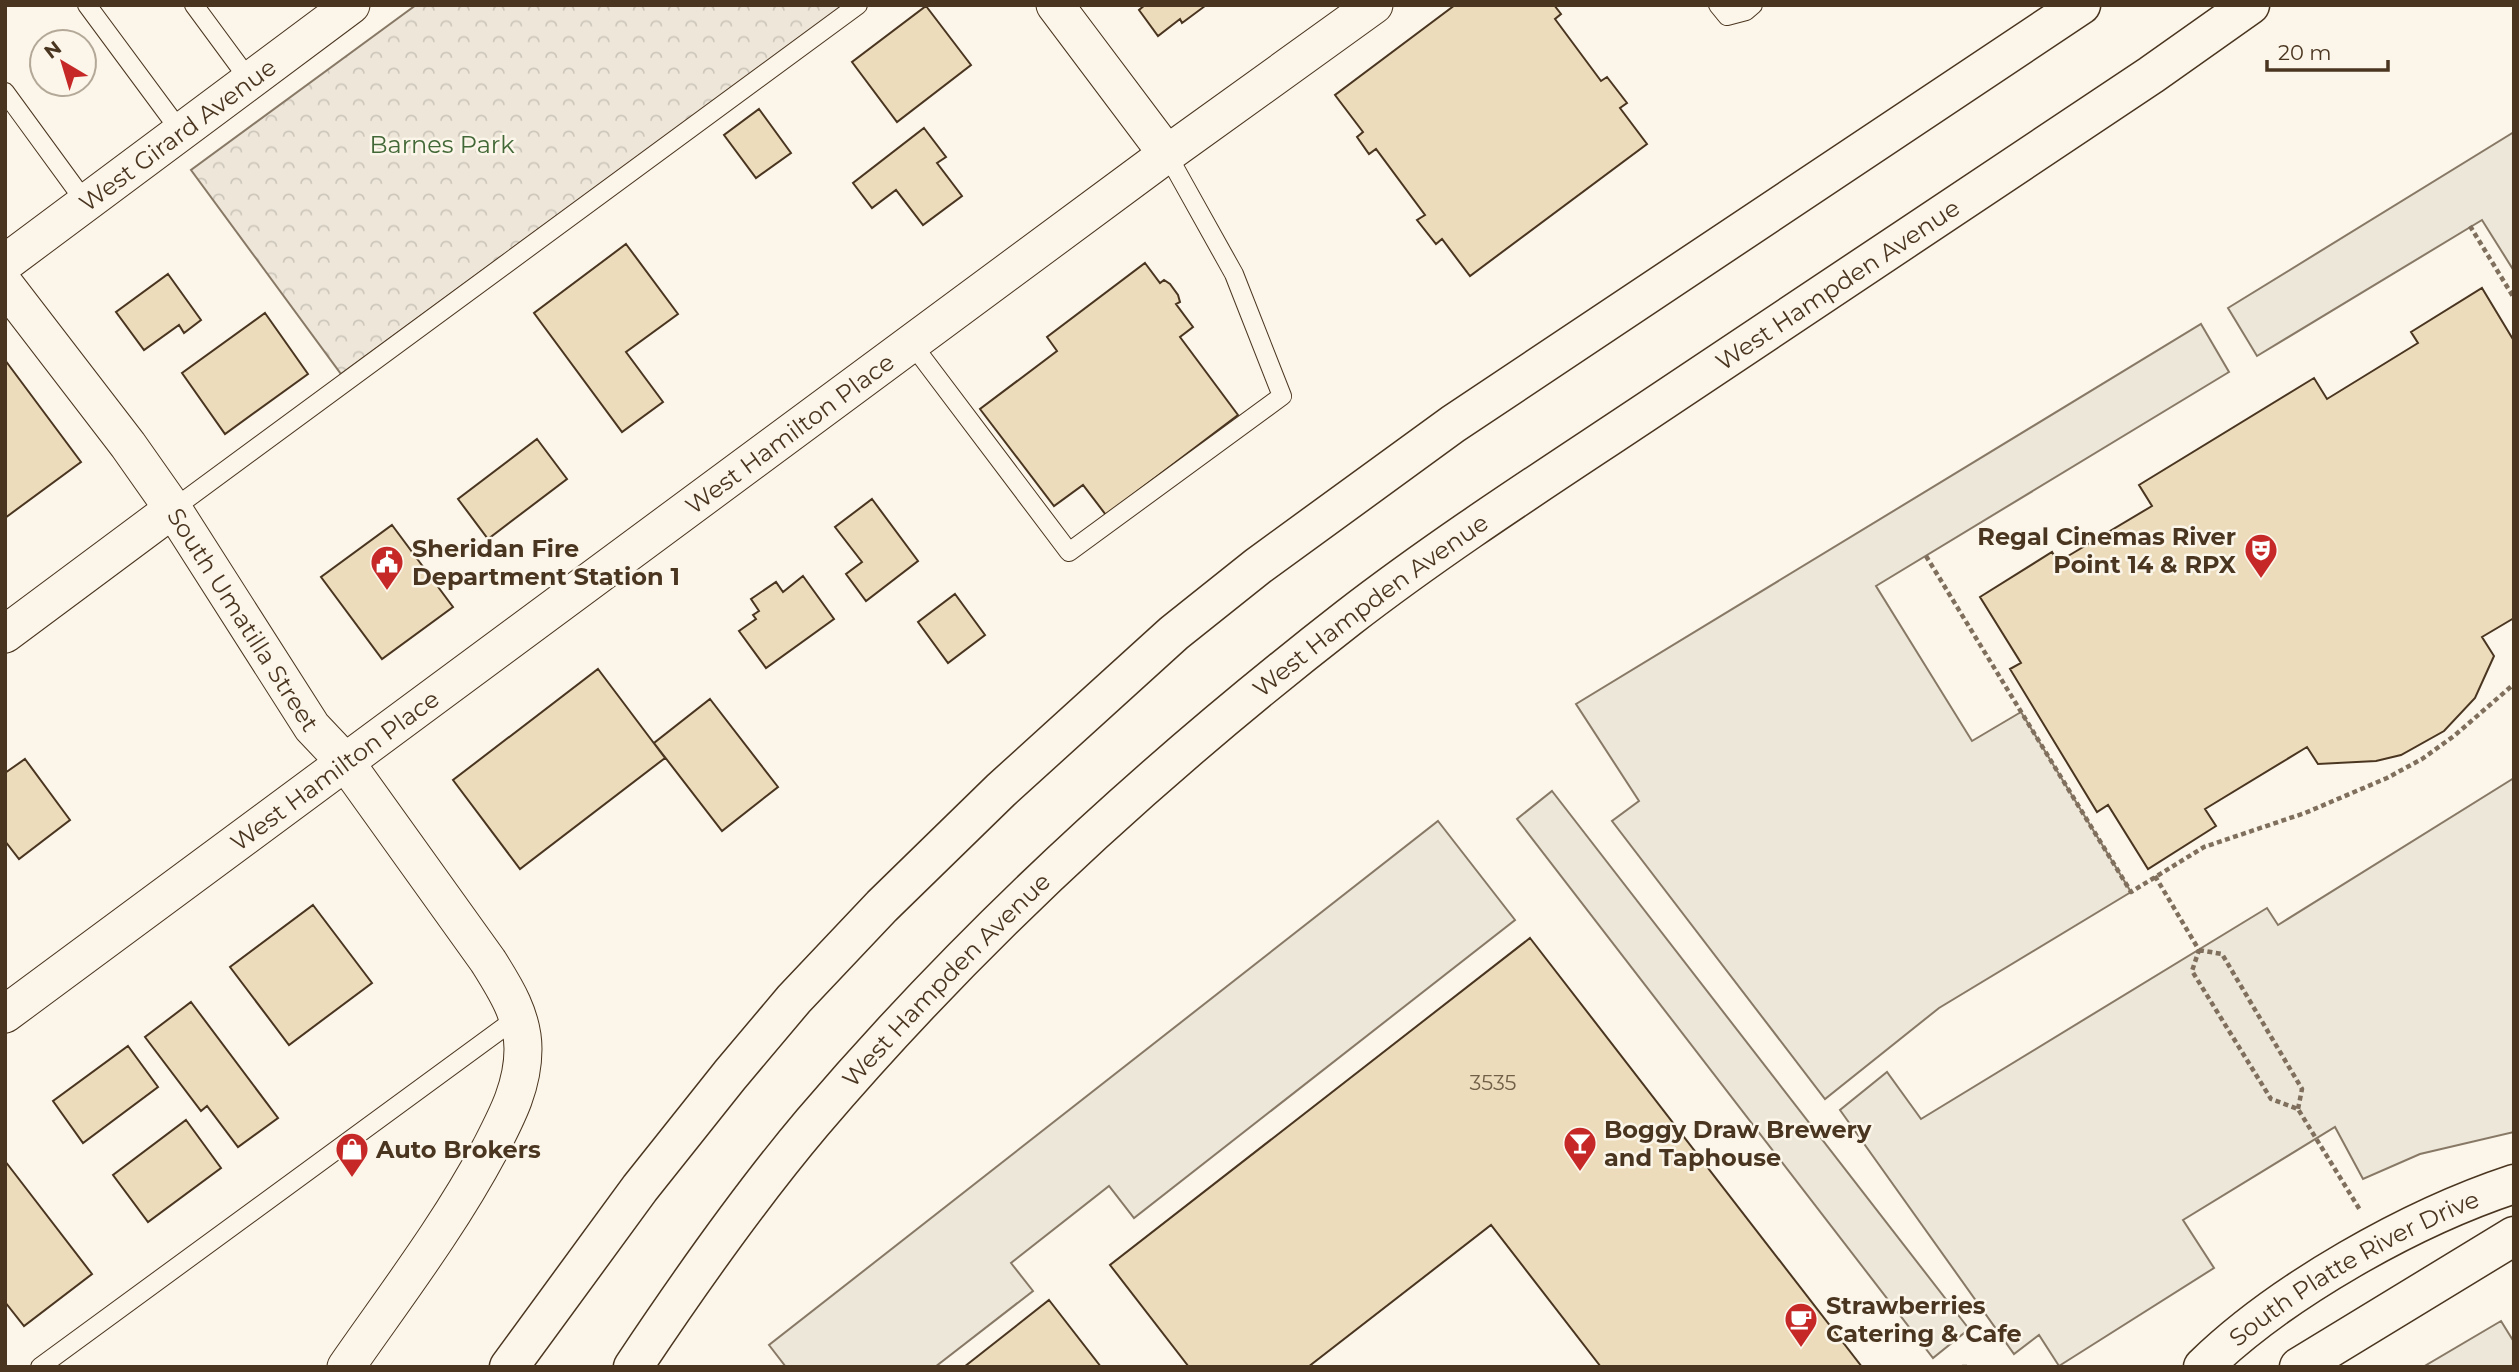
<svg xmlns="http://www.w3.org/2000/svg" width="2519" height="1372" viewBox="0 0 2519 1372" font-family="Montserrat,sans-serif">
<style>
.park{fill:url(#park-crowns);stroke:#887966;stroke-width:2}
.parking{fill:#ede7d9;stroke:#887966;stroke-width:2}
.building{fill:#ecdcbc;stroke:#4a3520;stroke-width:2}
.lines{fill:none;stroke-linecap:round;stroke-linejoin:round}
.service-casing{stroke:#4a3520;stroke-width:20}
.minor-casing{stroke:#4a3520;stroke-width:39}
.tertiary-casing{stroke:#4a3520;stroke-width:41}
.trunk-casing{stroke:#4a3520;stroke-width:41}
.path{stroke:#7f6f5c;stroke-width:4.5;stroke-dasharray:5 3.5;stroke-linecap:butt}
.service{stroke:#fbf6e9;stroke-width:18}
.minor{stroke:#fbf6e9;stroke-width:37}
.tertiary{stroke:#fbf6e9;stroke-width:38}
.trunk{stroke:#fbf6e9;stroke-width:38}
.labels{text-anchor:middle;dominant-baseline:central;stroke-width:5;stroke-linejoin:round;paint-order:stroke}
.number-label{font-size:21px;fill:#725f47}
.street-label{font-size:24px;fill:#4a3520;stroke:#fbf6e9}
.park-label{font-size:24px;fill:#436837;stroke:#fbf6e9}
.poi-label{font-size:24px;font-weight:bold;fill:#4a3520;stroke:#fbf6e9;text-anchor:start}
</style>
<defs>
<pattern id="park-crowns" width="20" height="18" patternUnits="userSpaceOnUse" patternTransform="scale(1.75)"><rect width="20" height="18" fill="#ede6d9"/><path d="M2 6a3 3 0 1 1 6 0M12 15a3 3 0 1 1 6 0" fill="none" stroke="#cdc6ba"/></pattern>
</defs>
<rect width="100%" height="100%" fill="#fbf6e9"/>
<path class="park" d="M416 5H845L341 374 191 170Z"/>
<path class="parking" d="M2514 132V271L2482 220 2257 356 2228 308Z
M2201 324 2229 372 1876 586 1972 741 2021 712 2131 892 1939 1008 1825 1099 1612 821 1639 801 1576 704Z
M2514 778V1132L2420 1154 2363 1179 2335 1127 2183 1220 2214 1268 2059 1366 2039 1335 2014 1354 1840 1110 1887 1072 1921 1119 2267 908 2278 925Z
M1552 791 1969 1329 1933 1358 1517 819Z
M1438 821 1515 920 1134 1218 1109 1186 1011 1263 1033 1291 935 1367H786L769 1345Z
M2501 1321 2514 1342V1367H2423Z"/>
<path class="building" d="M1145 5H1204L1205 6 1182 23 1180 19 1158 36 1139 10Z
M1455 5H1554L1561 14 1555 19 1601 81 1607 77 1627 103 1620 108 1647 144 1470 276 1442 239 1436 244 1417 220 1425 215 1376 149 1369 154 1357 137 1363 132 1335 95Z
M926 6 971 65 897 122 852 62Z
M759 109 791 153 756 178 724 135Z
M924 128 946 157 937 163 962 196 923 225 896 190 872 208 853 183Z
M626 244 678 314 626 352 663 402 622 432 534 313Z
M1145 263 1160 283 1164 280 1170 284 1178 295 1180 302 1176 304 1193 327 1180 337 1238 415 1106 515 1083 485 1054 506 980 409 1057 351 1047 337Z
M168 274 201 320 184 333 179 325 144 350 116 312Z
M2482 288 2514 341V618L2482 637 2494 656 2475 698 2444 731 2401 755 2376 761 2318 764 2307 747 2205 809 2216 826 2148 869 2108 805 2097 812 2010 669 2021 663 1980 597 2052 552 2058 562 2152 506 2139 485 2314 378 2327 399 2418 343 2411 332Z
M265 313 308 374 225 434 182 373Z
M5 360 81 462 5 518Z
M537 439 567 479 488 539 458 499Z
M872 499 918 561 866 601 846 574 862 562 835 527Z
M392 525 453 607 382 659 321 577Z
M803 576 834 619 766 668 739 631 756 619 753 615 759 611 751 599 776 582 783 592Z
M955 594 985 635 948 663 918 622Z
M598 669 665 758 520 869 453 780Z
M710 699 778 787 722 831 654 743Z
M25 759 70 820 19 859 5 841V773Z
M313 905 372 983 289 1045 230 967Z
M1530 938 1862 1367H1601L1491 1225 1308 1367H1189L1110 1265Z
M191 1002 278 1118 238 1147 207 1106 201 1111 145 1037Z
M128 1046 158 1087 83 1143 53 1101Z
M186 1120 221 1168 148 1222 113 1175Z
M5 1161 92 1274 24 1326 5 1302Z
M1049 1300 1101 1367H964Z"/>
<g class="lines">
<defs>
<path id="service" d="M87 5 181 132
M194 5 250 81
M1718 5 1727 16 1746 11 1753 5
M5 92 86 203
M912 344 1069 552 1282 396 1234 274 1167 154
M173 509 858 5
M40 1367 518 1017"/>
<g id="minor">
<path d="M1055 5 1167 154"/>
<path id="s1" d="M5 263 351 5"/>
<path id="s2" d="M5 285 128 445 173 509 312 727 346 763 488 961C505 988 523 1016 523 1049 523 1086 507 1116 490 1149 449 1226 396 1295 346 1367"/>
<path d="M5 634 173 509"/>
<path id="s3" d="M5 1014 1167 154 1374 5"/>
</g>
<g id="tertiary">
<path id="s4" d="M2203 1367C2281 1291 2411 1218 2514 1184"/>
<path d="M2299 1367 2514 1236"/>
</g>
<g id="trunk">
<path d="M509 1367 640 1188 730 1075 794 999 882 906 1001 790 1174 633 1258 566 1453 424 2081 5"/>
<path id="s5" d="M633 1367C689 1283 747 1200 812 1123 972 935 1154 769 1348 618 1449 540 1558 471 1664 400 1826 292 1989 183 2151 75L2250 5"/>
</g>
</defs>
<use href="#service" class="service-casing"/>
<use href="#minor" class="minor-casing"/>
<use href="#tertiary" class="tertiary-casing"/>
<use href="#trunk" class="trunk-casing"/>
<path class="path" d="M2470 226 2514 298
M1926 556 2131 892 2204 847 2305 813 2387 778 2422 759 2454 736 2514 684
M2155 876 2199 950 2192 971 2271 1099 2298 1109 2360 1210
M2199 950 2222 954 2302 1089 2298 1109
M1962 1367H1967"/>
<use href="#service" class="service"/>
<use href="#minor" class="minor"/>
<use href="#tertiary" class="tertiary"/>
<use href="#trunk" class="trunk"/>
</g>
<defs>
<symbol id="theatre-pin" viewBox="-11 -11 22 30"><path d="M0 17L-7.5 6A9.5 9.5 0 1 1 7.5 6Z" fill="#c62828" stroke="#fbf6e9"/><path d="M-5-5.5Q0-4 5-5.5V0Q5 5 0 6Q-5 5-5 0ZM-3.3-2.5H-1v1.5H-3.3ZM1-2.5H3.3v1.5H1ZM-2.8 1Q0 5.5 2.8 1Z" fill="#fff"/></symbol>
<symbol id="civic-pin" viewBox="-11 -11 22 30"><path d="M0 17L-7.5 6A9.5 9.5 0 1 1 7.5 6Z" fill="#c62828" stroke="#fbf6e9"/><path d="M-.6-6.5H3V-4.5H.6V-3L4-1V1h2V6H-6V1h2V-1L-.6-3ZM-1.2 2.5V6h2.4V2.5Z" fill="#fff"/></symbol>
<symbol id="bar-pin" viewBox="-11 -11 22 30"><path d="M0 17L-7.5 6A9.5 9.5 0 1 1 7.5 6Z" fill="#c62828" stroke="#fbf6e9"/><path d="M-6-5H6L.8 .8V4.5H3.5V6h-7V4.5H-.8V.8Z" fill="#fff"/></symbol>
<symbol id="shop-pin" viewBox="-11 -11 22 30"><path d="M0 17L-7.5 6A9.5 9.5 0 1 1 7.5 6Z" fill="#c62828" stroke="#fbf6e9"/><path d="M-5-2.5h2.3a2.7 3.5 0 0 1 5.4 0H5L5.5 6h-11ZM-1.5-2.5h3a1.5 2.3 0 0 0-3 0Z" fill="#fff"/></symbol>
<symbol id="cafe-pin" viewBox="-11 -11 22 30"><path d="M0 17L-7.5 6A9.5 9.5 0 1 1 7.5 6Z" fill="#c62828" stroke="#fbf6e9"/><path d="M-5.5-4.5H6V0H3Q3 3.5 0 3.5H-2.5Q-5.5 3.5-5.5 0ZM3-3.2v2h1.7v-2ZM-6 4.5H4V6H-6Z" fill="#fff"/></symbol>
</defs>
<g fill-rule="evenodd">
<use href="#theatre-pin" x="2242" y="531" width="38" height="52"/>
<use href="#civic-pin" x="368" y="543" width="38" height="52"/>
<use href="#bar-pin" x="1561" y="1124" width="38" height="52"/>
<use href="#shop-pin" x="333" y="1130" width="38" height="52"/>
<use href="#cafe-pin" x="1782" y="1300" width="38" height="52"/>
</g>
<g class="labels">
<g class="number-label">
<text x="1493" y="1082">3535</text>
</g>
<g class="street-label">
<text stroke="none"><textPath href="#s1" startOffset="215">West Girard Avenue</textPath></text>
<text stroke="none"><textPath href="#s5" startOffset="1633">West Hampden Avenue</textPath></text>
<text stroke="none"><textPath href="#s3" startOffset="976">West Hamilton Place</textPath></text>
<text stroke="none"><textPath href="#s5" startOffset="1066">West Hampden Avenue</textPath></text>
<text stroke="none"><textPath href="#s2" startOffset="411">South Umatilla Street</textPath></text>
<text stroke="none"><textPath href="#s3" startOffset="410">West Hamilton Place</textPath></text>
<text stroke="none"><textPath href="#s5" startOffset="499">West Hampden Avenue</textPath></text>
<text stroke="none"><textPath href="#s4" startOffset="182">South Platte River Drive</textPath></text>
</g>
<g class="park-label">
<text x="442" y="144">Barnes Park</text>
</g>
<g class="poi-label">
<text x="2236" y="536" text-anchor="end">Regal Cinemas River<tspan x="2236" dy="28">Point 14 &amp; RPX</tspan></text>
<text x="412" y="548">Sheridan Fire<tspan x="412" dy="28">Department Station 1</tspan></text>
<text x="1604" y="1129">Boggy Draw Brewery<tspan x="1604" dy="28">and Taphouse</tspan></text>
<text x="376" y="1149">Auto Brokers</text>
<text x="1826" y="1305">Strawberries<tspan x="1826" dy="28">Catering &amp; Cafe</tspan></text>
</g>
</g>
<rect width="2519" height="1372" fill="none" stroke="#4a3520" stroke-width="14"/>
<g transform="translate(63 63) rotate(322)"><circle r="33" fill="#fbf6e9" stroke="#b4a999" stroke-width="2"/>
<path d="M0-5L12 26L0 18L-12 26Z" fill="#c62828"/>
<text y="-10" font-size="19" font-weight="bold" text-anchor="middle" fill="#4a3520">N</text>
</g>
<path d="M2267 60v10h121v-10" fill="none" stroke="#4a3520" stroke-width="3.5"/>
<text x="2278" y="60" font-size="21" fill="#4a3520" stroke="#fbf6e9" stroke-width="5" paint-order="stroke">20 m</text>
</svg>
